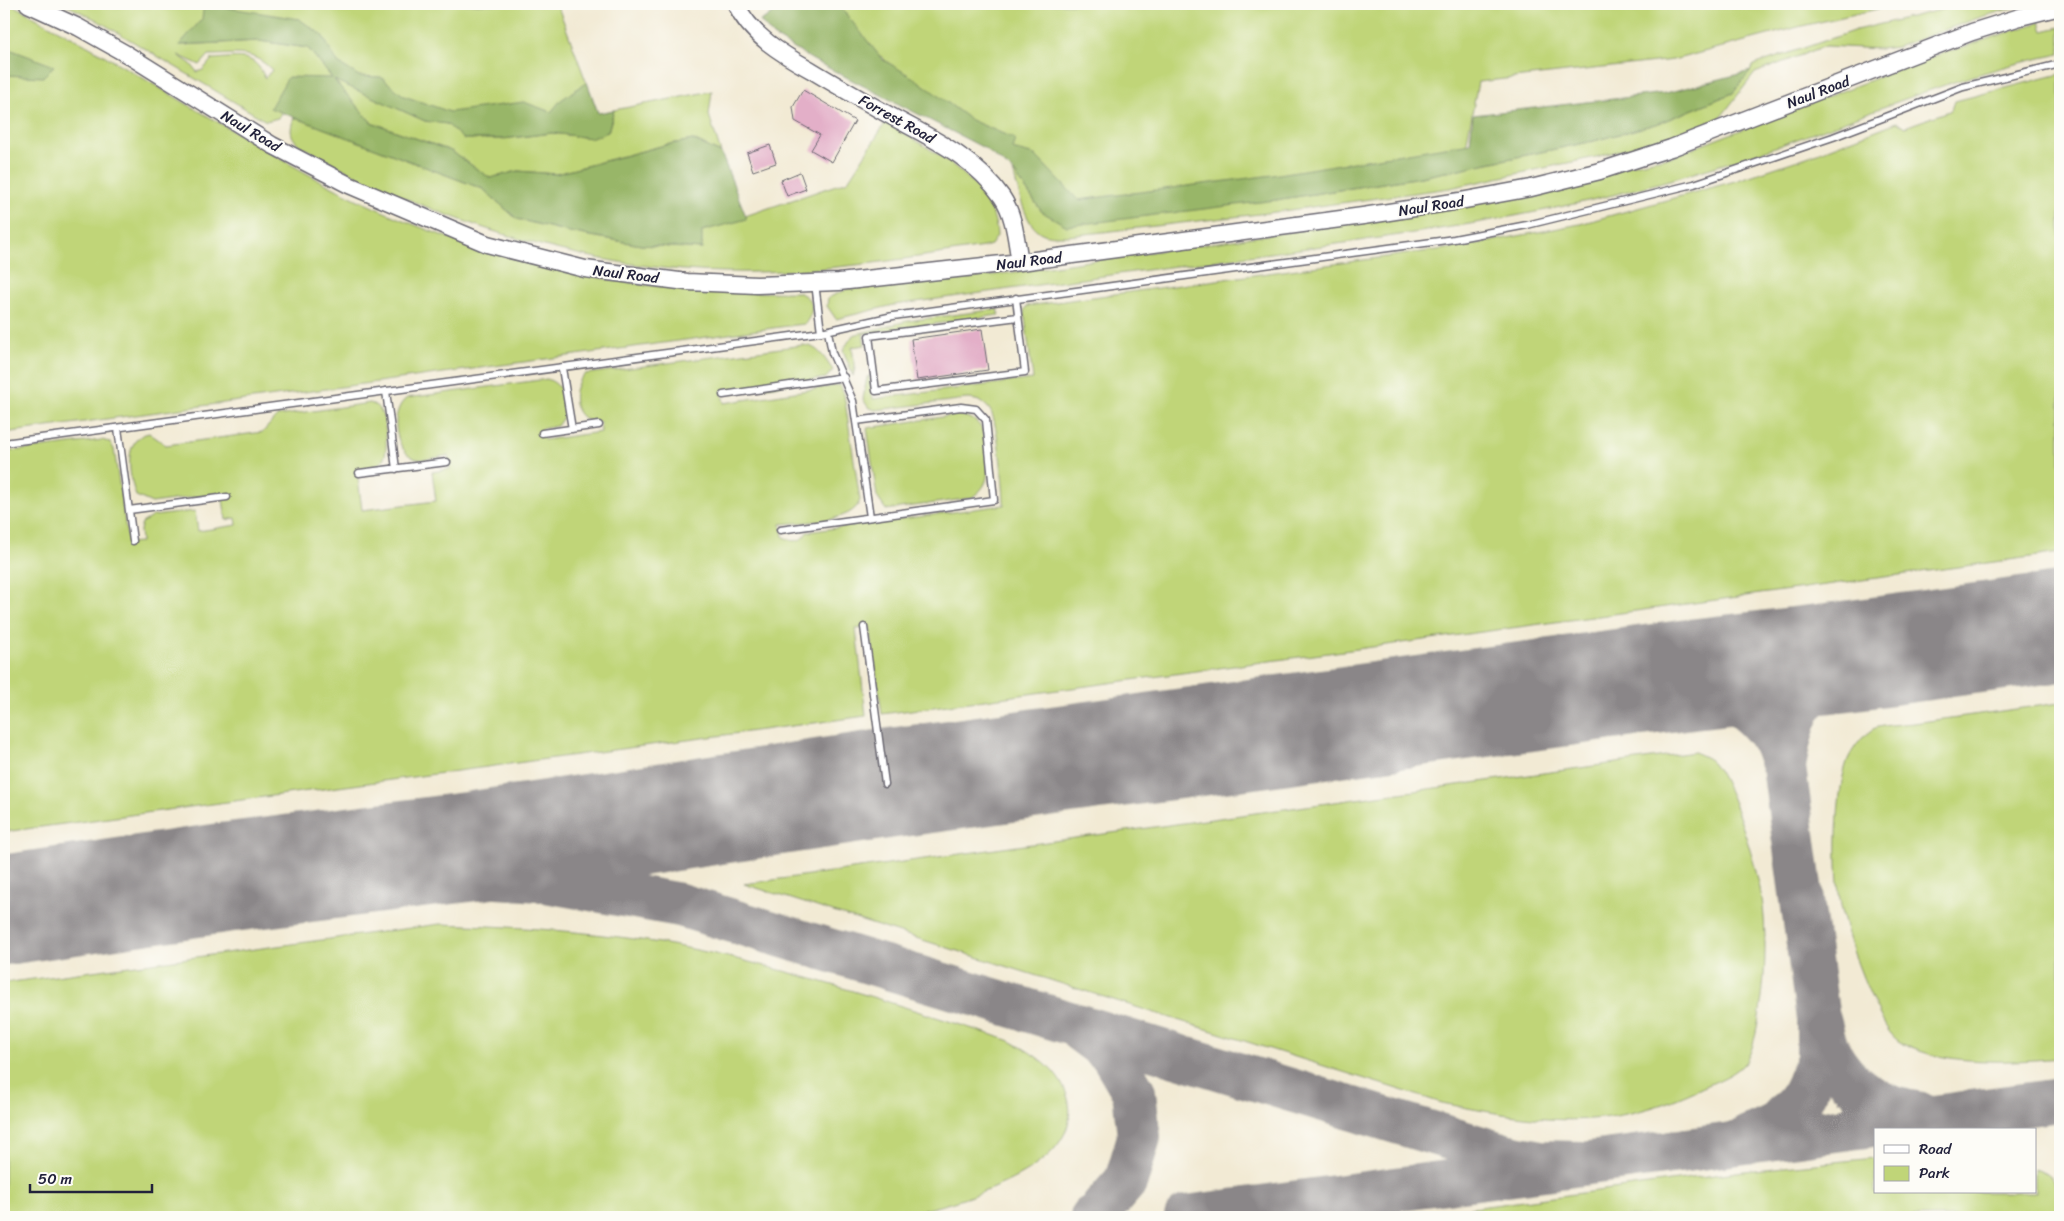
<svg xmlns="http://www.w3.org/2000/svg" width="2064" height="1221" font-family="Sriracha,sans-serif">
<rect width="100%" height="100%" fill="#fdfcf7"/>
<filter id="ink" filterUnits="userSpaceOnUse"><feTurbulence type="fractalNoise" baseFrequency=".02" numOctaves="2"/><feDisplacementMap in="SourceGraphic" scale="10" xChannelSelector="R" yChannelSelector="G"/><feConvolveMatrix kernelMatrix="1 2 1 2 8 2 1 2 1" color-interpolation-filters="sRGB"/></filter>
<filter id="wash" filterUnits="userSpaceOnUse"><feTurbulence type="fractalNoise" baseFrequency=".0096" numOctaves="4" result="noise"/><feDisplacementMap in="SourceGraphic" scale="20" xChannelSelector="R" yChannelSelector="G"/><feGaussianBlur stdDeviation="1.12" result="paint"/><feColorMatrix in="noise" values="0 0 0 0 0 0 0 0 0 0 0 0 0 0 0 0 0 1.4 0 .05"/><feComposite in="paint" operator="in"/></filter>
<g filter="url(#wash)">
<rect width="100%" height="100%" fill="#f2ead4"/>
<!-- green -->
<path fill="#c0d578" stroke="#717c5a" fill-rule="evenodd" d="M4 4C16 4 31 16 43 22 100 51 155 86 211 118 259 146 308 176 358 200 502 268 638 295 797 292 814 298 816 309 805 324L795 325 4 433Z
M64 4H557L598 113 455 115 357 80 288 19 181 45 259 41 308 48 333 79 425 121 447 124 464 139H503L552 133 591 138 608 132 614 110 712 91 709 115 721 153 693 140 665 145 556 174 518 171 490 178 451 151 371 122 333 79 271 108 282 112 278 118 266 121 95 19ZM178 55 200 65 209 55C237 55 251 49 272 70L265 78C254 51 237 58 212 59L203 70 197 72 191 64Z
M818 4H1900L1802 26 1673 60 1478 82 1465 152 1076 204 891 65Z
M1965 4 2023 5 1981 17 1897 47 1880 49 1825 46 1755 73 1720 118 1658 140 1596 157 1450 188 1268 213 1068 236C1058 236 1045 237 1037 230 1024 220 1017 186 1013 171L1042 212 1276 200 1421 177 1594 141 1659 123 1733 93 1754 65 1856 30Z
M2040 22 2043 31 2060 27V54C1968 72 1890 105 1803 137 1741 160 1677 179 1613 195 1498 223 1381 238 1263 254 1140 271 1017 288 894 305L836 319 827 306 828 298 847 289 973 278 1301 230 1673 156 1928 58Z
M2060 74V553L882 714 870 627 856 629 866 716 4 832V452L102 440 109 442 114 449 128 543 141 542 140 530 142 523 153 516 195 511 198 531 237 525 236 518 226 520 222 493 152 503 136 496C129 477 122 438 149 433L166 445 263 432 277 416 370 403C374 404 377 406 380 410 386 418 389 451 383 460 376 468 367 468 357 470L362 510 436 501 432 472 450 469 448 456C438 456 424 462 414 458 394 450 389 410 407 398L547 379C563 385 564 396 567 412L557 426 542 429 544 440 601 432 600 422C572 424 567 389 585 374L803 345C819 346 824 358 833 370L826 378 722 394 724 403 840 385 844 394 860 500C854 523 803 522 781 524L783 536C792 543 801 543 807 532L1004 505C1004 489 998 421 990 410 984 402 977 399 967 399L875 410 868 407 863 399 867 377 869 376 873 399 1033 379 1024 310 1027 306 1466 246 1580 224 1735 181 1807 157 1897 122 1905 127 1952 110 1955 101Z
M294 117 483 189 517 219 569 232 641 245 702 249 701 231 848 181 886 122C927 149 995 179 997 236L991 245 984 247C899 260 811 274 725 272 613 270 503 240 400 196 365 182 332 162 299 145 289 135 290 130 294 117Z
M998 309 999 315 863 334 865 345 852 347 855 368 853 376 843 350 853 335 907 321Z
M956 415C965 416 975 418 980 426 987 434 990 471 986 481 983 489 978 493 971 498L886 510 877 497 867 428Z
M2060 703V1058C2015 1062 1944 1066 1903 1044 1888 1036 1882 1019 1875 1005 1859 971 1844 930 1839 893 1835 860 1836 796 1846 765 1849 753 1862 736 1873 729 1880 725 1904 724 1914 723 1963 716 2011 710 2060 703Z
M1695 752C1699 755 1707 757 1711 761 1732 782 1760 876 1763 906 1767 943 1765 986 1758 1023 1755 1035 1752 1056 1743 1065 1731 1077 1711 1083 1697 1090 1605 1133 1537 1122 1442 1103L744 884Z
M440 924C525 927 608 932 692 949 799 971 903 1007 1008 1040 1034 1053 1063 1072 1069 1103 1081 1175 943 1207 891 1217H4V983Z
M1875 1158V1192H2035V1169C2060 1177 2060 1195 2060 1217H1406L1744 1171Z"/>
<!-- forest -->
<path fill="#98b668" stroke="#5d6c52" d="M204 4 299 19 322 35 338 63 359 76 381 77 404 96 450 112 524 102 551 112 561 100 587 82 598 113 614 110 608 132 591 138 552 133 503 139H463L447 124 425 121 334 80 371 122 451 151 490 178 518 171 556 174 665 145 693 140 721 153 747 219 702 231V249L641 245 569 232 517 219 483 189 270 108 288 77 332 78 308 48 259 41 179 45 202 19Z
M790 4H838L882 59 917 80 971 120 1015 139 1012 149 1035 155 1078 200 1273 175 1470 143 1473 115 1666 93 1751 71 1733 93 1659 123 1594 141 1421 177 1276 200 1067 226 1042 212 1013 171 984 148 813 60 773 36 760 21Z
M4 47 54 66 43 77 4 75Z"/>
<g fill="none" stroke-linecap="round" stroke-linejoin="round">
<!-- taxiway -->
<path stroke="#8a8688" stroke-width="44" d="M1691 674C1720 693 1753 708 1772 739 1777 747 1780 758 1784 767
M223 878 394 870 540 880 680 905 1505 1155 1541 1162 1582 1163
M1819 1020C1822 1030 1824 1041 1828 1050 1845 1087 1883 1110 1922 1114
M1080 1030 1111 1053 1134 1092 1139 1137 1126 1181 1096 1215 1092 1217
M1748 1137 1775 1125 1803 1096 1818 1059V1019L1784 767C1793 708 1804 697 1846 656
M1186 1217 2060 1100"/>
<!-- runway -->
<path stroke="#8a8688" stroke-width="110" d="M4 910 223 878 475 846 885 784 1691 674 1846 656 2060 627"/>
</g>
<g id="blocks">
<!-- building -->
<path fill="#e3afc8" d="M803 90 855 121 832 162 811 150 820 135 795 121 793 107Z
M770 145 776 163 753 171 747 153Z
M800 172 806 189 787 196 781 180Z
M982 329 988 370 917 380 911 339Z"/>
</g>
</g>
<g filter="url(#ink)">
<use href="#blocks" fill-opacity="0" stroke="#6b6871" stroke-width="1"/>
<g fill="none" stroke-linecap="round" stroke-linejoin="round">
<!-- service casing -->
<g stroke="#6b6871" stroke-width="9">
<path id="service" d="M815 283 821 332
M1016 298 1025 372 876 391 869 336 1018 317
M828 331 832 353 853 401 870 517
M562 368 572 429
M386 391 396 469
M723 395 844 377
M118 428 133 541
M542 433 599 425
M4 443 821 332 893 316 1454 239 1527 225 1694 184 1833 137 1963 87 2060 64
M359 473 447 462
M129 510 227 497
M780 530 994 500 986 420 976 409 961 407 856 421
M864 627 885 784"/>
</g>
<!-- tertiary casing -->
<g stroke="#6b6871" stroke-width="19">
<path id="tertiary" d="M28 4 78 27 128 55 272 145 349 185 487 244 585 269 687 282 757 285 839 282 1020 262 1363 216 1460 201 1531 188 1600 171 1671 148 1972 32 2020 17 2060 7
M736 4C750 35 782 54 811 70 834 84 857 97 880 110 924 135 972 154 1002 197 1015 216 1016 241 1020 262"/>
</g>
<!-- service -->
<use href="#service" stroke="#fff" stroke-width="6"/>
<!-- tertiary -->
<use href="#tertiary" stroke="#fff" stroke-width="16"/>
</g>
</g>
<g text-anchor="middle" dominant-baseline="central" stroke-width="4" stroke-linejoin="round" paint-order="stroke">
<!-- street labels -->
<g font-size="15" fill="#22223b" stroke="#fdfcf7">
<text transform="translate(1818 92) rotate(-21)">Naul Road</text>
<text transform="translate(897 119) rotate(29)">Forrest Road</text>
<text transform="translate(251 131) rotate(31)">Naul Road</text>
<text transform="translate(1431 206) rotate(-9)">Naul Road</text>
<text transform="translate(1029 261) rotate(-7)">Naul Road</text>
<text transform="translate(626 274) rotate(7)">Naul Road</text>
</g>
</g>
<!-- margin -->
<rect width="2064" height="1221" fill="none" stroke="#fdfcf7" stroke-width="20"/>
<!-- legend -->
<rect x="1874" y="1128" width="162" height="65" fill="#fdfcf7" stroke="#a5a5ac"/>
<rect x="1884" y="1145" width="25" height="8" fill="#ffffff" stroke="#a5a5ac"/>
<text x="1919" y="1154" font-size="15" fill="#22223b">Road</text>
<rect x="1884" y="1166" width="25" height="15" fill="#c0d578" stroke="#a5a5ac"/>
<text x="1919" y="1178" font-size="15" fill="#22223b">Park</text>
<!-- scale -->
<path d="M30 1184v8h122v-8" fill="none" stroke="#22223b" stroke-width="2.5"/>
<text x="38" y="1184" font-size="15" fill="#22223b" stroke="#fdfcf7" stroke-width="4" paint-order="stroke">50 m</text>
</svg>
